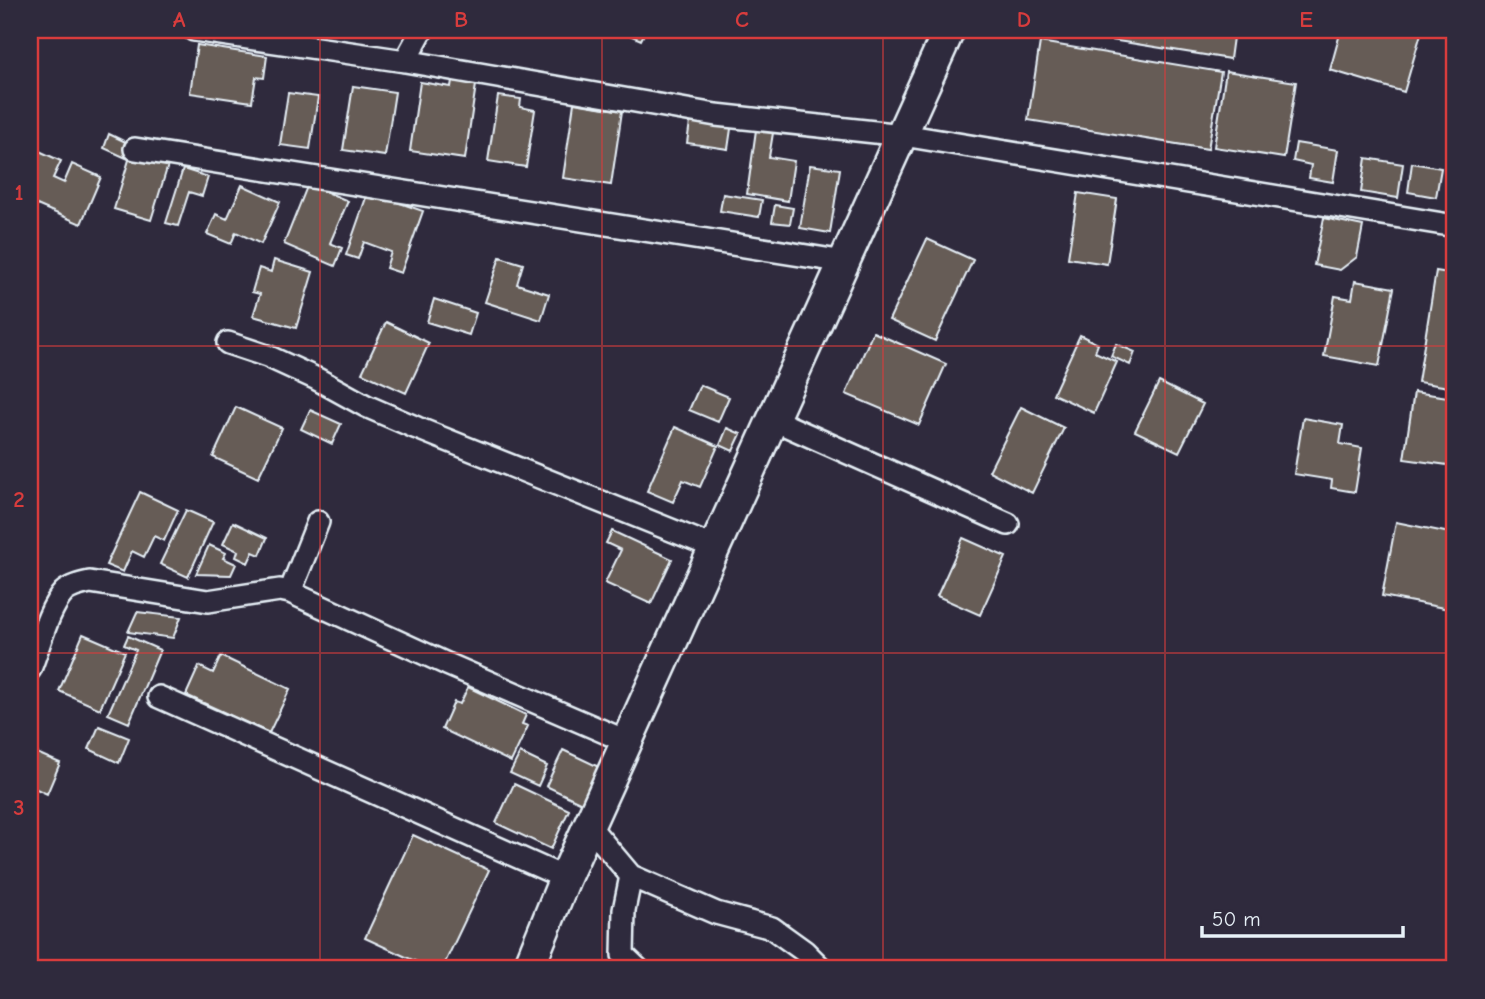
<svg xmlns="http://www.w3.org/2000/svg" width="1485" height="999" font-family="'Comic Neue',sans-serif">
<rect width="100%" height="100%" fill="#2f2a3d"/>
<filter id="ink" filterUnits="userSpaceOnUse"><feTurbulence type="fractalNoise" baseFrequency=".0143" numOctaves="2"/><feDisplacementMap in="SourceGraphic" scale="14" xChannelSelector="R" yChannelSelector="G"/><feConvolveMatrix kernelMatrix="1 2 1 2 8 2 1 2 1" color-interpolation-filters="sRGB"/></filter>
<g filter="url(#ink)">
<!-- building -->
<path fill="#665b56" stroke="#e8f1f8" stroke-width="2" d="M618 30H646L641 40Z
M1049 30H1234L1230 59Z
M1341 30H1422L1404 92 1330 70Z
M1040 42 1221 72 1208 149 1028 120Z
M197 45 267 56 264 78 256 77 252 102 190 93Z
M1226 71 1296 82 1284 158 1214 147Z
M453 74 477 78 465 159 410 151 420 82 451 87Z
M353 86 395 92 385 156 343 150Z
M288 93 318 97 310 149 280 145Z
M498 96 521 99 520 107 535 110 526 167 488 161Z
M574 103 622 111 611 185 563 178Z
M691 115 732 122 728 149 687 143Z
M756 130 773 133 769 157 794 161 788 201 747 194Z
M109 134 132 145 126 158 104 148Z
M1296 143 1338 150 1333 182 1309 178 1311 165 1293 161Z
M37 150 61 161 53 178 64 183 72 164 101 177 81 224 30 202V166Z
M132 150 169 162 151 220 114 209Z
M1366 158 1403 164 1398 198 1361 192Z
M1412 163 1441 168 1436 197 1408 192Z
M810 165 840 169 830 233 800 228Z
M183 169 208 177 202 196 189 192 178 226 166 223Z
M308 184 348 201 330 243 342 248 335 266 284 244Z
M242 185 280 202 261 244 236 232 231 244 207 234 216 214 227 219Z
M368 192 423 211 401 273 386 268 391 252 364 242 358 259 346 255Z
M1078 193 1117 199 1107 264 1068 258Z
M723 194 762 200 759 217 720 211Z
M775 205 793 208 790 224 772 222Z
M1324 218 1363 226 1357 257 1340 270 1314 265Z
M927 239 973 260 935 341 889 320Z
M500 257 523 264 517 284 549 294 541 320 485 302Z
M274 260 313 272 296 328 253 316 260 294 252 292 259 268 271 272Z
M1436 271 1455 274V388L1418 382Z
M1355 281 1394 288 1379 366 1324 356 1335 296 1352 299Z
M434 299 476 313 469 335 427 322Z
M386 322 429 343 406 393 362 373Z
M873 332 946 364 919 425 846 394Z
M1080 335 1098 344 1095 352 1117 362 1094 413 1053 394Z
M1116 344 1135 352 1130 365 1111 356Z
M1159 382 1203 404 1179 452 1135 431Z
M700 385 729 397 718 422 689 410Z
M1414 392 1455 398V466L1404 459Z
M236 407 282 428 258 478 213 457Z
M1021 407 1064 428 1032 493 989 471Z
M310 410 341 424 332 444 301 429Z
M1303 418 1343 425 1340 444 1362 448 1355 492 1331 488 1332 480 1294 474Z
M675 427 718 446 700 487 683 480 673 502 647 491Z
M727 428 741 434 733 451 720 445Z
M140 492 178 510 164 541 154 536 144 557 132 551 123 572 106 565Z
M186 510 213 522 188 577 160 564Z
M233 522 267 538 260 555 253 552 248 563 236 557 238 551 223 544Z
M1396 522 1455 534 1454 610 1382 596Z
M612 531 672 559 651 604 605 583 621 550 606 543Z
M963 538 1006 557 980 615 937 596Z
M209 545 226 553 223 558 236 564 231 575 196 574Z
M137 612 181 617 173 638 128 632Z
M83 634 125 652 100 709 59 691Z
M128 636 160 650 129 723 108 714 136 650 124 645Z
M221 656 290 689 269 733 186 695 199 666 213 673Z
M468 687 526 715 522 724 528 726 511 762 442 729 454 702 460 704Z
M99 726 129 738 119 763 89 749Z
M30 750 60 763 47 794 30 786Z
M563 750 603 769 586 805 546 786Z
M520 753 547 766 538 786 510 773Z
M514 784 569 810 551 849 496 823Z
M413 835 489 870 442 969H432L365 938Z"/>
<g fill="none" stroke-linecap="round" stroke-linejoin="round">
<!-- minor casing -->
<g stroke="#e8f1f8" stroke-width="26">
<path id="minor" d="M194 30 405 61 716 115 903 135 1455 226
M405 61 422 30
M135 149 845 262
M228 343 267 356 317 379 366 406 417 428 716 548
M774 420 1008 524
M290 592 318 522
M30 669C39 647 48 609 64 592 71 586 81 584 90 582L208 601 280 590 290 592 447 664 628 742
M159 697 565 878
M589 826 631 876 716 913 772 928 804 951 822 969
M631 876 624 910 623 955 638 969"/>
</g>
<!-- secondary casing -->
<g stroke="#e8f1f8" stroke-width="35">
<path id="secondary" d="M528 969 565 878 949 30"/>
</g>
<!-- minor -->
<use href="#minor" stroke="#2f2a3d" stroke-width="21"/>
<!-- secondary -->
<use href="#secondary" stroke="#2f2a3d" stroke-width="30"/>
</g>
</g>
<!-- grid -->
<path fill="none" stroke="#d83c3d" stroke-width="2" stroke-opacity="0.55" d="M320 30V969M602 30V969M883 30V969M1165 30V969M30 346H1455M30 653H1455"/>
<!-- margin -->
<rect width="1485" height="999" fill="none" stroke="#2f2a3d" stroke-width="77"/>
<!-- scale -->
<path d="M1202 926v10h201v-10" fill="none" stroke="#e8f1f8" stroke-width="3.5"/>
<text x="1212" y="926" font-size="21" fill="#e8f1f8" stroke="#2f2a3d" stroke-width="5" paint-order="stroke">50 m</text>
<rect x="38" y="38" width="1408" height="922" fill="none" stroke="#d83c3d" stroke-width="2.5"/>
<g font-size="23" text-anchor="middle" font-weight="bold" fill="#d83c3d">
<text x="179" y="27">A</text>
<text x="461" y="27">B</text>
<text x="742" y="27">C</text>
<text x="1024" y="27">D</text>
<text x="1306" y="27">E</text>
<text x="19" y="200">1</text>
<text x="19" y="507">2</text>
<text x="19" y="815">3</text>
</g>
</svg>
